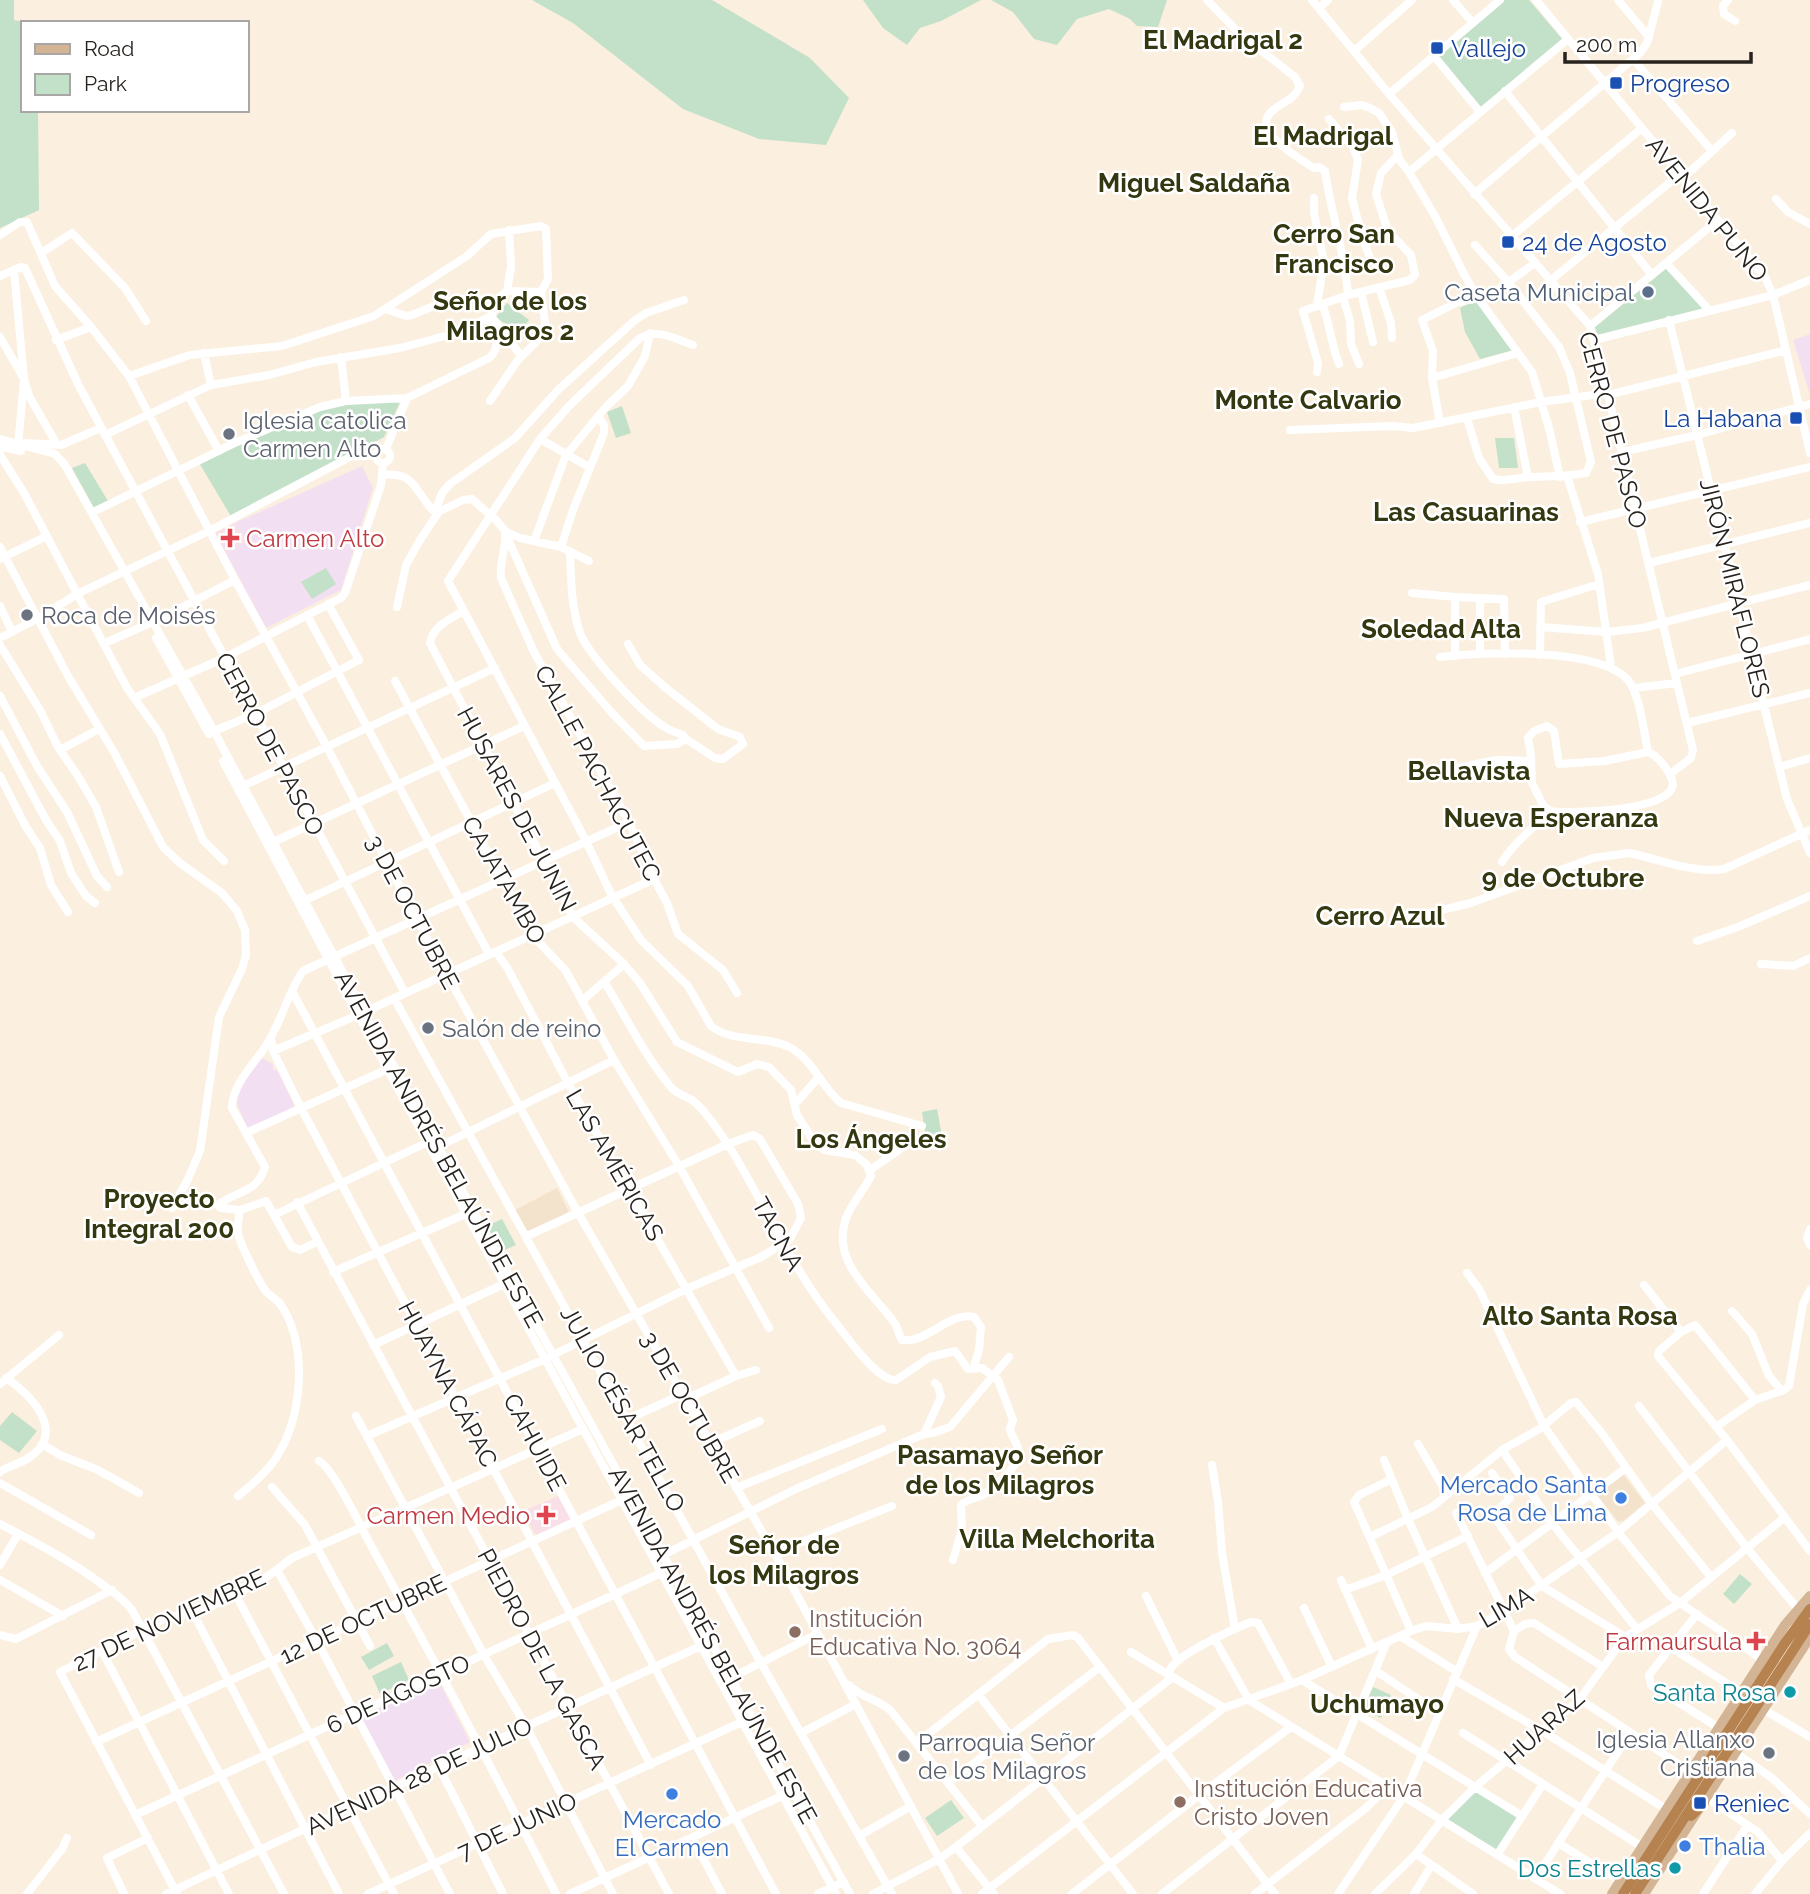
<svg xmlns="http://www.w3.org/2000/svg" width="1810" height="1894" font-family="Raleway,sans-serif">
<rect width="100%" height="100%" fill="#fbefdf"/>
<!-- built -->
<path fill="#f3e3cd" d="M557 1188 569 1212 526 1234 513 1211Z
M1622 1473 1645 1503 1623 1521H1618L1597 1495Z"/>
<!-- education -->
<path fill="#f2e0f2" d="M1810 334V395L1793 340Z
M362 466 373 488 341 590 266 628 226 553 246 542 235 523Z
M262 1058 273 1064V1070H277L294 1105 293 1108 248 1129 235 1100 251 1071Z
M438 1679 470 1742 393 1782 360 1718Z"/>
<!-- medical -->
<path fill="#f8dfe8" d="M235 523 246 542 226 553 215 533Z
M558 1496 570 1518 568 1521 538 1535 535 1534 523 1511Z"/>
<!-- green -->
<path fill="#c3e0c9" d="M0 0H14V20L28 23H23V110H38L39 210 0 228Z
M532 0H712L810 58 849 98 826 145 759 139 683 109 573 23Z
M863 0H981L941 21 920 28 907 45 883 28Z
M991 0H1167L1158 27 1137 26 1130 19 1109 9 1077 19 1057 45 1034 39 1013 12Z
M1504 0H1529L1563 40 1481 109 1437 56Z
M1667 268 1704 309 1597 336 1595 327Z
M1476 300 1514 350 1480 359 1465 332 1460 308Z
M507 303 529 320 518 334 496 317Z
M401 400 384 437 232 518 198 461 319 407Z
M622 406 631 433 616 438 607 412Z
M1495 438H1514L1518 468H1499Z
M85 463 108 501 94 508 72 468Z
M326 568 336 584 312 599 301 582Z
M937 1109 942 1136 926 1138 922 1112Z
M502 1219 516 1245 500 1252 487 1226Z
M12 1412 37 1431 19 1453 0 1440V1426Z
M1740 1574 1752 1584 1734 1604 1723 1594Z
M387 1643 394 1656 369 1670 361 1657Z
M401 1662 409 1680 380 1694 372 1676Z
M1373 1687 1391 1695 1381 1718 1363 1710Z
M1475 1789 1519 1815 1497 1850 1446 1818Z
M951 1800 964 1818 937 1836 925 1818Z"/>
<g fill="none" stroke-linecap="round" stroke-linejoin="round">
<!-- minor -->
<path stroke="#fff" stroke-width="8" d="M1207 0 1238 32 1295 77 1300 86C1292 103 1283 100 1271 112 1251 131 1300 159 1314 168L1319 167 1325 171C1331 213 1345 253 1348 295
M1312 0 1389 94 1590 326 1608 395 1693 750 1691 758 1670 774
M1453 0 1473 23
M1536 0 1765 277 1773 295 1810 453
M1618 0 1649 37
M1728 0 1723 6 1724 14 1735 21
M1319 8 1328 0
M1354 51 1412 0
M1434 56 1480 112
M1633 59 1712 151
M1505 91 1652 275
M1389 94 1500 0
M1344 107 1362 105 1370 108 1379 113 1392 132 1399 159 1409 172 1436 218 1466 278 1478 298 1532 372 1549 428 1560 477
M1329 119 1353 147 1358 160 1352 198 1363 240 1371 260 1346 267
M1409 172 1568 39
M1683 178 1732 133
M1474 194 1640 53 1647 43 1658 2
M1314 198V213L1324 262 1317 305
M1776 199 1788 212 1810 224
M0 235 20 222H27L55 286 91 327 129 376 235 580 327 747 417 920 577 1211 776 1556 958 1894
M1512 236 1641 129
M41 253 72 233 125 288 146 321
M1666 263 1710 311
M0 276 14 270
M1550 281 1680 174
M1379 287 1391 323 1392 338
M507 291 511 267 509 230
M1361 292 1373 342
M1343 297 1350 321 1351 344 1359 364
M1322 304C1330 323 1331 344 1339 364
M386 309 406 316 412 315 443 302 477 297
M491 316 521 356
M1669 320 1787 799 1810 853
M1590 326 1718 220
M0 337 24 379 29 396 56 443
M56 340 91 327
M1594 340 1773 295 1810 280
M693 345C675 339 659 328 640 338L569 406 540 439 448 581 586 841 612 896 641 940 688 986 711 1026C732 1043 765 1035 789 1047 813 1059 821 1087 841 1103L922 1126
M204 353 211 385
M341 357 346 401
M1317 372 1318 363 1303 311 1348 295 1410 280 1415 275 1411 255 1388 231 1376 194 1381 173 1398 155
M129 376 190 355 282 346 374 316 467 256 491 234 541 226 546 229 548 279 541 292 545 323 543 330 540 338 518 360 490 401
M1432 378 1518 353
M188 395 219 451
M1608 395 1786 350
M1514 407 1528 477
M1467 418 1479 458 1493 479C1505 482 1516 478 1528 477 1549 476 1565 477 1586 473L1591 462 1570 373 1559 347 1509 283 1475 245
M1440 423 1432 378 1433 351 1422 320 1458 302 1489 296 1535 263
M1290 430 1393 426 1413 428 1541 402 1608 393
M105 435 211 385 269 375 316 362 400 348 456 333 491 316 501 296 507 291 541 292
M0 439 55 454 65 465 214 731 364 1012 850 1894
M540 439 589 467
M25 443 61 445 101 428
M0 447 21 451
M18 447 24 379 14 270 21 267 25 268 79 386 405 993
M386 449 407 398
M376 456a7 7 0 1 1 14 0a7 7 0 1 1-14 0Z
M1622 452 1697 435 1810 404
M0 455 24 493 127 688 160 734 203 840 224 861
M382 475C418 471 414 494 436 513L463 500 472 499 497 521 505 531 520 538 561 547 589 561
M1567 476 1598 574 1611 667
M93 512 237 442 320 407 346 401 407 398 489 358C503 346 494 332 487 319
M435 512 442 493 450 484 515 438 558 390 634 321 646 313 684 300
M1580 522 1810 467
M505 531C507 547 499 562 501 578L534 652 629 822 654 879 667 903 678 934 723 970 737 993
M508 539 557 649 612 713 644 746 677 744 686 739
M534 541 566 455 606 407 628 386 645 356 650 333
M0 547 68 676 115 754 163 847 180 863 222 893 237 911 245 930 246 955 242 969 219 1017 200 1151 188 1179 172 1208
M561 547 573 510 604 433V425L598 416
M570 551C571 579 571 606 580 633 589 656 642 713 663 726 669 730 677 733 683 735L686 739 715 758 723 759 743 744 740 737 718 729 666 688 640 665 628 644
M0 559 47 536
M1649 563 1810 523
M1412 593 1455 597 1504 599 1505 654
M1480 598V654
M0 606 12 632
M397 607 406 565 420 540 438 513
M463 611C450 619 432 627 430 643L573 917 624 964 640 983 677 1042 738 1072 757 1064 769 1067 791 1090 797 1115 813 1140 824 1150 855 1155 867 1165 871 1176C864 1190 852 1203 846 1218 831 1262 870 1290 893 1321 898 1326 898 1334 902 1340 927 1344 949 1311 974 1317L981 1327 979 1350 973 1369
M307 615 489 954
M153 622 235 580
M1540 627 1607 632 1642 628 1810 585
M0 638 37 619 77 594 209 531 350 457 376 455
M156 638 209 734
M105 643 148 624
M0 645 40 710 58 747 78 776 96 807 119 872
M1540 655 1541 602 1599 584
M1455 656V597
M1440 657C1483 652 1599 647 1628 680 1640 694 1644 733 1648 752
M1675 674 1810 639
M395 681 533 936 566 971 614 1060 679 1166 769 1328
M1634 688 1677 683
M0 696 37 766 67 812 97 876 107 887
M134 698 224 658 341 598 345 593 381 485 383 463
M1687 723 1810 693
M1547 726 1554 731 1559 764 1605 761 1648 752C1658 756 1665 766 1670 775 1693 812 1568 814 1550 811L1543 805 1532 783 1531 756 1528 738 1534 731Z
M214 731 255 714 359 660 328 604
M0 734 46 820 60 841 71 873 86 896 95 903
M60 750 99 729
M223 761 358 1015 836 1894
M1779 767 1810 758
M1422 775 1496 760 1531 761
M0 776 26 827 40 848 51 885 68 912
M243 786 495 668
M269 844 524 726
M1502 862C1514 841 1535 829 1548 810
M304 901 555 783
M1412 917 1471 903 1593 858 1629 853C1659 859 1694 874 1724 869L1810 830
M1697 941 1738 927 1810 896
M496 952 508 969 568 1083 736 1376
M1761 964 1793 966 1810 958
M605 983C626 1017 645 1056 670 1086 677 1095 684 1095 692 1100 703 1108 721 1134 729 1146 766 1206 793 1272 839 1327 850 1341 878 1381 896 1380L930 1357 955 1351 968 1369 982 1368 998 1380 1013 1420 1010 1429C1012 1439 1020 1446 1019 1455 1018 1466 991 1492 981 1496 973 1499 968 1499 961 1505L962 1529 953 1560
M292 991 776 1894
M394 998 761 1663 892 1894
M582 1001 624 964
M271 1038 273 1051 301 1108 651 1765
M273 1051 358 1015 654 879
M795 1104 819 1077
M246 1133 390 1068
M438 1147 614 1060
M870 1170 915 1139
M297 1202 669 1894
M218 1205C235 1191 258 1193 265 1167L232 1108C232 1086 251 1067 263 1050 281 1026 286 995 303 971L629 822
M218 1205 220 1208 240 1210 266 1201 292 1247 300 1250 317 1242
M274 1215 428 1142
M1810 1229 1807 1238 1810 1245
M333 1272 470 1212
M1467 1273 1479 1289 1544 1426 1618 1532 1670 1596 1767 1663
M1644 1285 1681 1332
M1732 1311 1752 1334 1769 1376 1782 1391
M373 1345 504 1284
M0 1384 59 1335
M686 1399 736 1376 756 1370
M1755 1400 1695 1325 1681 1332 1659 1351 1658 1356 1727 1440 1810 1551
M1639 1406 1747 1548 1797 1608
M356 1416 484 1655 526 1726 613 1894
M628 1419 683 1394
M1716 1427 1755 1400 1784 1390 1789 1386 1803 1304 1810 1290
M924 1434 941 1397 938 1386 935 1383
M367 1436 545 1359 686 1289 761 1257 790 1239 801 1218 798 1204 760 1139 753 1135 728 1144 527 1236
M711 1443 760 1421
M42 1444 60 1455 98 1470 139 1493
M1418 1444 1447 1494
M1502 1450 1551 1522 1637 1629
M1384 1460 1408 1519 1458 1629
M319 1461C335 1470 363 1532 374 1551 436 1664 498 1778 556 1894
M1212 1465 1218 1502 1222 1553 1235 1629
M0 1472C9 1465 21 1464 30 1457 67 1432 31 1395 6 1378
M1492 1473 1510 1498 1498 1510 1496 1519 1542 1586 1625 1637
M1392 1479 1359 1495 1354 1502 1411 1631
M0 1483 91 1535
M272 1487 305 1525 370 1646
M736 1488 882 1429
M238 1496C252 1485 266 1473 276 1458 302 1418 308 1350 283 1308 279 1300 270 1297 265 1290 259 1282 238 1240 238 1232 237 1225 239 1217 240 1210
M1456 1513 1514 1631
M0 1524C34 1542 68 1559 99 1582 113 1593 120 1595 132 1610L284 1894
M1370 1537 1432 1507 1502 1450 1541 1428 1571 1403 1576 1402 1601 1432 1652 1504 1711 1577
M663 1555 798 1488 924 1434 933 1433 950 1427 1009 1357
M776 1556 799 1543 892 1506
M0 1565 18 1534
M277 1570 317 1641 450 1894
M1485 1573 1626 1468
M0 1580 63 1616
M1341 1580 1372 1649
M1345 1590 1386 1575 1468 1536
M236 1595 394 1894
M1146 1596 1178 1661
M1304 1608 1332 1667
M192 1611 339 1894
M1697 1614 1649 1675 1651 1685 1719 1728
M1514 1631 1509 1649 1515 1657 1691 1772
M1514 1631 1525 1624 1534 1623 1603 1667
M0 1635 16 1639 112 1590
M1400 1636 1456 1671
M1214 1638 1249 1700 1560 1894
M1670 1647 1742 1693
M102 1651 229 1894
M1131 1652 1224 1708
M1376 1671 1439 1713
M731 1678 817 1634
M1453 1679 1544 1732 1666 1809
M1302 1680 1522 1816
M849 1685C861 1698 879 1699 891 1711L982 1826
M978 1694 1133 1894
M1763 1709 1810 1737
M801 1733 856 1704
M1463 1733 1647 1850
M96 1742 624 1499
M917 1743 1048 1639 1073 1635 1078 1638 1275 1894
M1736 1753 1772 1778 1810 1814
M439 1767 503 1894
M948 1783 1100 1667
M1707 1798 1758 1832 1782 1861
M135 1815 661 1573
M859 1836 911 1806
M692 1837 722 1894
M1558 1843 1620 1881
M956 1847 994 1894
M1416 1854 1473 1894
M1497 1855 1543 1784
M1535 1879 1630 1733
M27 1894 62 1849 67 1838
M124 1894 107 1858 148 1838
M166 1894 349 1808 705 1644
M177 1894 60 1672 164 1619 203 1610 236 1595 271 1574 292 1558 583 1429
M368 1894 742 1722
M570 1894 786 1794
M818 1894 844 1882
M873 1894 939 1859 956 1847 1169 1680C1170 1677 1169 1673 1170 1670 1175 1655 1236 1628 1251 1622L1258 1623 1291 1684
M982 1894 1224 1708 1302 1680 1411 1631 1426 1626 1458 1629 1477 1626 1504 1611 1618 1532 1727 1440
M1072 1894 1198 1796 1291 1727
M1162 1894 1339 1756 1387 1642
M1255 1894 1366 1808 1388 1786
M1338 1894 1404 1796 1477 1626
M1375 1894 1416 1854 1442 1820 1475 1787 1579 1700 1625 1637 1680 1603 1785 1517
M1414 1894 1431 1866
M1703 1894 1748 1825
M1755 1894 1782 1861 1810 1833"/>
<!-- major -->
<path stroke="#d3b596" stroke-width="10" d="M1612 1894 1785 1625 1810 1596
M1644 1894 1810 1637"/>
<!-- highway -->
<path stroke="#b68350" stroke-width="10" d="M1691 1816 1704 1803
M1623 1894 1785 1643 1810 1609
M1635 1894 1810 1624"/>
</g>
<!-- markers -->
<g fill="#1a4fb4" stroke="#fff" stroke-width="2.5">
<rect x="1430" y="41" width="14" height="14" rx="3.5"/>
<rect x="1609" y="76" width="14" height="14" rx="3.5"/>
<rect x="1501" y="235" width="14" height="14" rx="3.5"/>
<rect x="1789" y="411" width="14" height="14" rx="3.5"/>
<rect x="1693" y="1796" width="14" height="14" rx="3.5"/>
</g>
<circle fill="#5c6f8a" stroke="#fff" stroke-width="2.5" cx="1648" cy="292" r="7"/>
<g fill="#6b7280" stroke="#fff" stroke-width="2.5">
<circle cx="229" cy="434" r="7"/>
<circle cx="27" cy="615" r="7"/>
<circle cx="428" cy="1028" r="7"/>
<circle cx="1769" cy="1753" r="7"/>
<circle cx="904" cy="1756" r="7"/>
</g>
<g fill="#e0444e" stroke="#fff" stroke-width="2.5">
<path d="M226.5 527.5h7v7h7v7h-7v7h-7v-7h-7v-7h7z"/>
<path d="M542.5 1504.5h7v7h7v7h-7v7h-7v-7h-7v-7h7z"/>
<path d="M1752.5 1630.5h7v7h7v7h-7v7h-7v-7h-7v-7h7z"/>
</g>
<g fill="#3f7fe0" stroke="#fff" stroke-width="2.5">
<circle cx="1621" cy="1498" r="7"/>
<circle cx="672" cy="1794" r="7"/>
<circle cx="1685" cy="1846" r="7"/>
</g>
<g fill="#8d6e63" stroke="#fff" stroke-width="2.5">
<circle cx="795" cy="1632" r="7"/>
<circle cx="1180" cy="1802" r="7"/>
</g>
<g fill="#0f9aa8" stroke="#fff" stroke-width="2.5">
<circle cx="1790" cy="1692" r="7"/>
<circle cx="1675" cy="1868" r="7"/>
</g>
<g text-anchor="middle" dominant-baseline="central" stroke-width="5" stroke-linejoin="round" paint-order="stroke">
<!-- transit labels -->
<g font-size="24" fill="#164399" stroke="#fff" text-anchor="start">
<text x="1451" y="48">Vallejo</text>
<text x="1630" y="83">Progreso</text>
<text x="1522" y="242">24 de Agosto</text>
<text x="1782" y="418" text-anchor="end">La Habana</text>
<text x="1714" y="1803">Reniec</text>
</g>
<!-- street labels -->
<g font-size="24" fill="#27221d" stroke="#fff">
<text transform="translate(1707 209) rotate(51)">AVENIDA PUNO</text>
<text transform="translate(1613 430) rotate(75)">CERRO DE PASCO</text>
<text transform="translate(1735 588) rotate(76)">JIRÓN MIRAFLORES</text>
<text transform="translate(270 744) rotate(62)">CERRO DE PASCO</text>
<text transform="translate(598 773) rotate(62)">CALLE PACHACUTEC</text>
<text transform="translate(517 809) rotate(62)">HUSARES DE JUNIN</text>
<text transform="translate(504 880) rotate(60)">CAJATAMBO</text>
<text transform="translate(413 912) rotate(62)">3 DE OCTUBRE</text>
<text transform="translate(439 1149) rotate(61)">AVENIDA ANDRÉS BELAÚNDE ESTE</text>
<text transform="translate(615 1165) rotate(60)">LAS AMÉRICAS</text>
<text transform="translate(778 1234) rotate(61)">TACNA</text>
<text transform="translate(448 1384) rotate(62)">HUAYNA CÁPAC</text>
<text transform="translate(690 1407) rotate(60)">3 DE OCTUBRE</text>
<text transform="translate(623 1409) rotate(61)">JULIO CÉSAR TELLO</text>
<text transform="translate(535 1442) rotate(62)">CAHUIDE</text>
<text transform="translate(1506 1607) rotate(-30)">LIMA</text>
<text transform="translate(363 1619) rotate(-25)">12 DE OCTUBRE</text>
<text transform="translate(169 1620) rotate(-25)">27 DE NOVIEMBRE</text>
<text transform="translate(713 1645) rotate(61)">AVENIDA ANDRÉS BELAÚNDE ESTE</text>
<text transform="translate(542 1659) rotate(62)">PIEDRO DE LA GASCA</text>
<text transform="translate(398 1694) rotate(-25)">6 DE AGOSTO</text>
<text transform="translate(1544 1727) rotate(-42)">HUARAZ</text>
<text transform="translate(419 1776) rotate(-25)">AVENIDA 28 DE JULIO</text>
<text transform="translate(517 1826) rotate(-25)">7 DE JUNIO</text>
</g>
<!-- service labels -->
<g font-size="24" fill="#4e5e75" stroke="#fff" text-anchor="end">
<text x="1634" y="292">Caseta Municipal</text>
</g>
<!-- worship labels -->
<g font-size="24" fill="#5b616d" stroke="#fff" text-anchor="start">
<text x="243" y="420">Iglesia catolica<tspan x="243" dy="28">Carmen Alto</tspan></text>
<text x="41" y="615">Roca de Moisés</text>
<text x="442" y="1028">Salón de reino</text>
<text x="1755" y="1739" text-anchor="end">Iglesia Allanxo<tspan x="1755" dy="28">Cristiana</tspan></text>
<text x="918" y="1742">Parroquia Señor<tspan x="918" dy="28">de los Milagros</tspan></text>
</g>
<!-- health labels -->
<g font-size="24" fill="#be3a42" stroke="#fff" text-anchor="end">
<text x="246" y="538" text-anchor="start">Carmen Alto</text>
<text x="530" y="1515">Carmen Medio</text>
<text x="1742" y="1641">Farmaursula</text>
</g>
<!-- shop labels -->
<g font-size="24" fill="#366cbe" stroke="#fff" text-anchor="end">
<text x="1607" y="1484">Mercado Santa<tspan x="1607" dy="28">Rosa de Lima</tspan></text>
<text x="672" y="1819" text-anchor="middle">Mercado<tspan x="672" dy="28">El Carmen</tspan></text>
<text x="1699" y="1846" text-anchor="start">Thalia</text>
</g>
<!-- education labels -->
<g font-size="24" fill="#785e54" stroke="#fff" text-anchor="start">
<text x="809" y="1618">Institución<tspan x="809" dy="28">Educativa No. 3064</tspan></text>
<text x="1194" y="1788">Institución Educativa<tspan x="1194" dy="28">Cristo Joven</tspan></text>
</g>
<!-- culture labels -->
<g font-size="24" fill="#0d838f" stroke="#fff" text-anchor="end">
<text x="1776" y="1692">Santa Rosa</text>
<text x="1661" y="1868">Dos Estrellas</text>
</g>
<!-- neighbourhood labels -->
<g font-size="26" font-weight="bold" fill="#343810" stroke="#fff">
<text x="1223" y="40">El Madrigal 2</text>
<text x="1323" y="136">El Madrigal</text>
<text x="1194" y="183">Miguel Saldaña</text>
<text x="1334" y="234">Cerro San<tspan x="1334" dy="30">Francisco</tspan></text>
<text x="510" y="301">Señor de los<tspan x="510" dy="30">Milagros 2</tspan></text>
<text x="1308" y="400">Monte Calvario</text>
<text x="1466" y="512">Las Casuarinas</text>
<text x="1441" y="629">Soledad Alta</text>
<text x="1469" y="771">Bellavista</text>
<text x="1551" y="818">Nueva Esperanza</text>
<text x="1563" y="878">9 de Octubre</text>
<text x="1380" y="916">Cerro Azul</text>
<text x="871" y="1139">Los Ángeles</text>
<text x="159" y="1199">Proyecto<tspan x="159" dy="30">Integral 200</tspan></text>
<text x="1580" y="1316">Alto Santa Rosa</text>
<text x="1000" y="1455">Pasamayo Señor<tspan x="1000" dy="30">de los Milagros</tspan></text>
<text x="1057" y="1539">Villa Melchorita</text>
<text x="784" y="1545">Señor de<tspan x="784" dy="30">los Milagros</tspan></text>
<text x="1377" y="1704">Uchumayo</text>
</g>
</g>
<!-- legend -->
<rect x="21" y="21" width="228" height="91" fill="#ffffff" stroke="#a9a7a5" stroke-width="2"/>
<rect x="35" y="44" width="35" height="10" fill="#d3b596" stroke="#a9a7a5" stroke-width="2"/>
<text x="84" y="56" font-size="21" fill="#27221d">Road</text>
<rect x="35" y="74" width="35" height="21" fill="#c3e0c9" stroke="#a9a7a5" stroke-width="2"/>
<text x="84" y="91" font-size="21" fill="#27221d">Park</text>
<!-- scale -->
<path d="M1565 52v10h186v-10" fill="none" stroke="#27221d" stroke-width="3.5"/>
<text x="1576" y="52" font-size="21" fill="#27221d" stroke="#ffffff" stroke-width="5" paint-order="stroke">200 m</text>
</svg>
